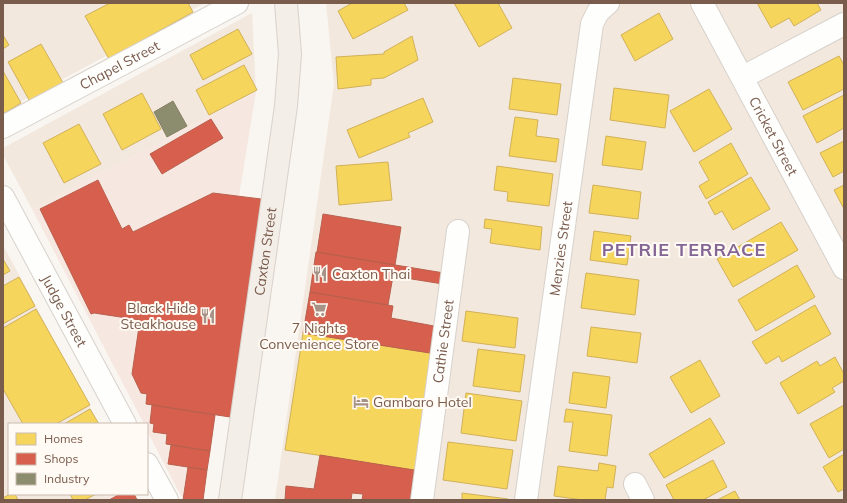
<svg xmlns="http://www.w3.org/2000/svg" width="847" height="503" font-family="Mulish,sans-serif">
<rect width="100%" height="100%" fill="#f9f5f0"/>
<!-- residential -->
<path fill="#f2e8de" d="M3 3H205L3 111Z
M326 3H844V500H275L334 84Z
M252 13 256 92 32 209 3 155V148Z
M3 245 99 424H9V494H110L99 500H3Z"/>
<!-- commercial -->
<path fill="#f6e8e1" d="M256 92 240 190 199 499 181 496 147 431V424H144L32 209Z
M110 494H136L139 500H99Z"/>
<!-- homes -->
<path fill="#f6d55c" stroke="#d1b158" d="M110 3H188L193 12 109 59 85 16Z
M352 3H404L408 10 353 39 338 11Z
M454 3H498L512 28 479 47Z
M757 3H817L821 10 794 26 789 18 771 28Z
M659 13 673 39 635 61 621 35Z
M238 29 252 54 203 80 190 55Z
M3 35 9 45 3 49Z
M412 36 418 60 384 78 371 79V85L338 89 336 57 384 54V52Z
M41 44 66 88 33 107 8 62Z
M839 56 844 65V89L803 110 788 82Z
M244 65 257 90 209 115 196 90Z
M3 71 21 103 3 114Z
M513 78 561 84 557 115 509 109Z
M614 88 669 95 665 128 610 120Z
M709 89 732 129 694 152 670 111Z
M142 93 161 129 122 150 103 114Z
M844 95V128L817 143 803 116Z
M423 98 433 122 408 133 410 137 359 158 347 130Z
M515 117 538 120 536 136 559 139 556 162 509 156Z
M79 124 101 164 64 183 43 143Z
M606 136 646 142 642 170 602 165Z
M844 141V171L833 177 820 153Z
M731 143 748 174 706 199 699 186 709 180 699 162Z
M388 162 392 200 339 205 336 166Z
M497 166 553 174 549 206 507 201 508 192 494 190Z
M751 177 770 209 733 230 722 211 715 215 708 202Z
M593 185 641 192 638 219 589 213Z
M844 185V209L834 190Z
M485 219 542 227 540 250 490 243 492 229 484 228Z
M781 222 798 250 733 287 717 259Z
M594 231 631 236 627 265 590 260Z
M3 259 10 271 3 275Z
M797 265 815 297 756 331 738 300Z
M586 273 639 280 635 315 581 308Z
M19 277 35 306 3 324V286Z
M815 305 831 334 782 362 779 356 766 364 752 342Z
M36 309 90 405 56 424H23L3 389V328Z
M466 311 518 318 515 348 462 341Z
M591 327 641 333 637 363 587 356Z
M303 333 437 354 419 471 285 450Z
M478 349 525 355 520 392 473 386Z
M835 357 844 374V381L832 388 835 392 798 414 780 383 817 361 820 366Z
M700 360 720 396 691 413 670 377Z
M573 372 610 377 606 408 569 403Z
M466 393 522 401 516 441 461 433Z
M844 405V449L829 458 810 424Z
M90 409 99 424H64Z
M566 409 612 415 607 456 569 451 573 422H564Z
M710 418 725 443 664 478 649 454Z
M448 442 513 450 507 489 443 480Z
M844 454V489L838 492 823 467Z
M713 460 727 487 703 500H674L666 485Z
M599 463 616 466 613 488 607 487 605 500H583L554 496 558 466 598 471Z
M735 491 740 500H717Z
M462 493 508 499V500H462Z
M10 494H15L18 500H3V498Z
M70 494H96L85 500H73Z"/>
<!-- shops -->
<path fill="#d6604d" stroke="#ba5f4d" d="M211 119 223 138 162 174 150 154Z
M98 180 122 229 129 225 133 232 213 193 261 199 230 417 146 404 147 394 141 393 132 374 140 320 94 313 91 314 40 209Z
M323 214 401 227 395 265 317 252Z
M316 252 444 273 443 284 393 276 388 305 310 292Z
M310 292 393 306 391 318 434 326 430 353 303 333Z
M152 405 215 415 210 451 166 444 167 434 153 432 154 424 150 423Z
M171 445 210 451 207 470 168 464Z
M320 455 414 470 410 500H362L363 494 352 493 351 500H285L286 486 314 489Z
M188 467 207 470 203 500H183Z
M120 494H134L137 500H109Z"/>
<!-- industry -->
<path fill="#8c8c6e" stroke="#877e64" d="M173 101 187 126 167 137 154 112Z"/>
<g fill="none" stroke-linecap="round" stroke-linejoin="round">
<!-- minor casing -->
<g stroke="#d7d1cb" stroke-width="24">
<g id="minor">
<path id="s1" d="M702 3 844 268"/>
<path d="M743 77 844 24"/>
<path id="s2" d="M3 127 237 3"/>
<path id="s3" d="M3 197 125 424"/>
<path d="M147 464 167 500"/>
<path d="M635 484 643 500"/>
<path id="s4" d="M422 500 458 231"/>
<path id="s5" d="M526 500 592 24 598 12 608 3"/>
</g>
</g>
<!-- major casing -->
<g stroke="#dad1cc" stroke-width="24">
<g id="major">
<path id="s6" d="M230 500 286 106 290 54 286 3"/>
</g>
</g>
<!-- minor -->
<use href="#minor" stroke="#fefefd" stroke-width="22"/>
<!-- major -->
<use href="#major" stroke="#f3eee8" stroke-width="22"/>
</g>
<!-- icons -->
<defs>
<g id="restaurant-bare" transform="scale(1.2)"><path d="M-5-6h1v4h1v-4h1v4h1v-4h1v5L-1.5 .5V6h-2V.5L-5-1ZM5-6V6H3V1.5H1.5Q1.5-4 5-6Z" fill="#a69286" stroke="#fffaf3" stroke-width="2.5" paint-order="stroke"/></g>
<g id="supermarket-bare" transform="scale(1.2)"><path d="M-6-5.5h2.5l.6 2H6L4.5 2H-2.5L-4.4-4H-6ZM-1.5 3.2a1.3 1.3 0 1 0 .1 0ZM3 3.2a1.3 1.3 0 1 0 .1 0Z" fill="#a69286" stroke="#fffaf3" stroke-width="2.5" paint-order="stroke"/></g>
<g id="hotel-bare" transform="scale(1.2)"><path d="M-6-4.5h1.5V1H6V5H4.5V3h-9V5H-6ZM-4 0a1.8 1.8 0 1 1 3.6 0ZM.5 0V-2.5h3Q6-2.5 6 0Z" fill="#a69286" stroke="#fffaf3" stroke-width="2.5" paint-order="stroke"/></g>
</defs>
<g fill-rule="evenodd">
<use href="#restaurant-bare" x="320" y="274"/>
<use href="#supermarket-bare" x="319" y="309"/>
<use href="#restaurant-bare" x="208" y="316"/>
<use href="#hotel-bare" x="361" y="402"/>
</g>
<g text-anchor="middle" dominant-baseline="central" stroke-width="4" stroke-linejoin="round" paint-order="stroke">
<!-- street labels -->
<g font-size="14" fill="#7a5c4d" stroke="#fffaf3">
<text stroke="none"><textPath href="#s2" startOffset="132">Chapel Street</textPath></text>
<text stroke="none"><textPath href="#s1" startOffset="151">Cricket Street</textPath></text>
<text stroke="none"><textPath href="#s5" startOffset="254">Menzies Street</textPath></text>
<text stroke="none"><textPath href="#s6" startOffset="251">Caxton Street</textPath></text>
<text stroke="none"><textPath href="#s3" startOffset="129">Judge Street</textPath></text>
<text stroke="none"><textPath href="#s4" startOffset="160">Cathie Street</textPath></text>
</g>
<!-- poi labels -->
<g font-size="14" fill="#7a5c4d" stroke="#fffaf3" text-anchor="start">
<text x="332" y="274">Caxton Thai</text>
<text x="196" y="308" text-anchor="end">Black Hide<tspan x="196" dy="16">Steakhouse</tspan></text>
<text x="319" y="328" text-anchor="middle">7 Nights<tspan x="319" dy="16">Convenience Store</tspan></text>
<text x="373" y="402">Gambaro Hotel</text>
</g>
<!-- district labels -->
<g font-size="18" font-weight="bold" letter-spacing="1" fill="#846695" stroke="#fffaf3">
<text x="684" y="249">PETRIE TERRACE</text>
</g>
</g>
<!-- border -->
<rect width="847" height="503" fill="none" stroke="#7a5c4d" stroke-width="8"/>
<!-- legend -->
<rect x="8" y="423" width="140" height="72" fill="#fffaf3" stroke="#cabbb1"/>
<rect x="16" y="433" width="20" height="12" fill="#f6d55c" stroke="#cabbb1"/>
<text x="44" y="443" font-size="12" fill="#7a5c4d">Homes</text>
<rect x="16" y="453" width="20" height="12" fill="#d6604d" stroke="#cabbb1"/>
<text x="44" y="463" font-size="12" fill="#7a5c4d">Shops</text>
<rect x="16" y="473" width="20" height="12" fill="#8c8c6e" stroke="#cabbb1"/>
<text x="44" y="483" font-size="12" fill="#7a5c4d">Industry</text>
</svg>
